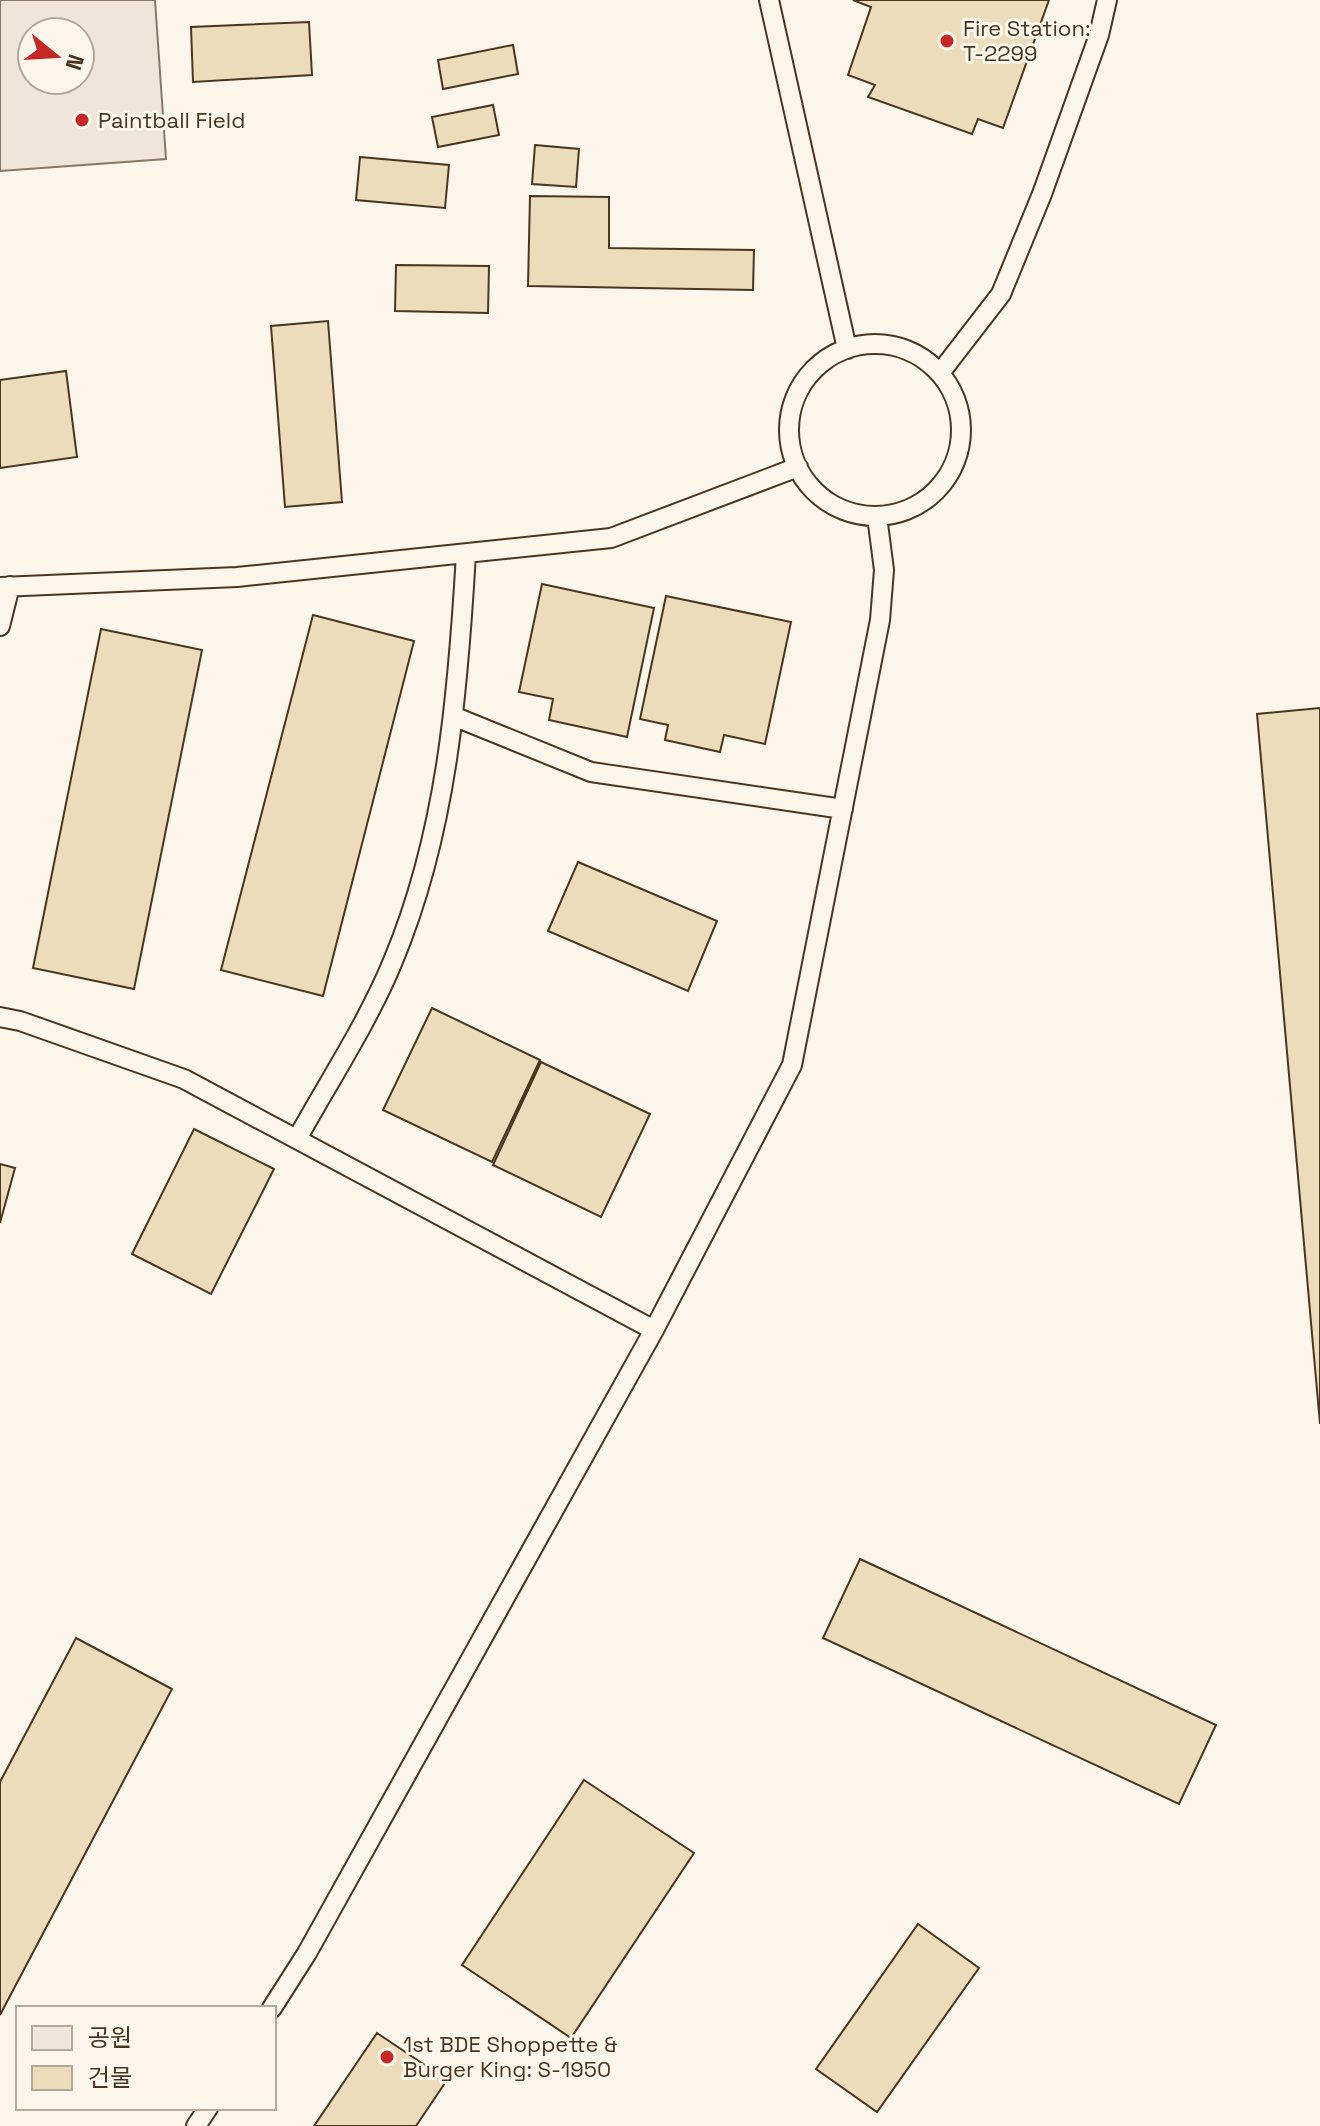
<svg xmlns="http://www.w3.org/2000/svg" width="1320" height="2126" font-family="'Space Grotesk','Noto Sans KR',sans-serif">
<rect width="100%" height="100%" fill="#fbf6e9"/>
<!-- green -->
<path fill="#ede6d9" stroke="#887966" stroke-width="2" fill-rule="evenodd" d="M0 0H155L166 159 0 171ZM32 32H80V80H32Z"/>
<!-- building -->
<path fill="#ecdcbc" stroke="#4a3520" stroke-width="2" d="M1049 0 1003 128 978 119 972 134 868 97 875 85 848 75 871 7 853 0Z
M309 22 312 75 193 82 191 27Z
M513 45 518 74 443 89 438 60Z
M493 105 499 135 438 147 432 117Z
M535 145 579 149 576 187 532 184Z
M360 157 449 165 445 208 356 200Z
M530 196 609 197V248L754 250 753 290 528 286Z
M396 265 489 266 488 313 395 311Z
M328 321 342 502 285 507 271 326Z
M66 371 77 457 0 468V380Z
M542 584 654 608 627 737 549 720 553 699 519 692Z
M666 596 791 622 765 744 724 735 720 752 665 740 668 725 640 719Z
M313 615 414 641 323 996 221 970Z
M101 629 202 650 134 989 33 968Z
M1320 708V1424L1257 714Z
M578 862 717 921 688 991 548 931Z
M432 1008 540 1060 492 1162 383 1110Z
M541 1062 650 1114 601 1217 493 1165Z
M194 1129 274 1169 211 1294 132 1254Z
M0 1164 15 1168 0 1223Z
M860 1559 1216 1725 1179 1804 823 1638Z
M76 1638 172 1689 0 2015V1782Z
M584 1780 694 1853 571 2038 462 1965Z
M918 1924 979 1968 877 2112 816 2069Z
M377 2033 447 2080 416 2126H314Z"/>
<g fill="none" stroke-linecap="round" stroke-linejoin="round">
<!-- lane casing -->
<g stroke="#4a3520" stroke-width="22">
<path id="lane" d="M769 0 847 349
M789 430a86 86 0 1 1 172 0a86 86 0 1 1-172 0Z
M940 373 1001 294 1042 194 1099 35 1107 0
M0 587 237 577 611 538 798 467
M0 626 10 586
M453 716 591 772 843 809
M0 1017 20 1021 184 1079 654 1330
M297 1139C329 1081 368 1022 393 961 447 832 458 692 466 554
M272 2008 307 1953 654 1330 792 1065 880 620 884 570 877 516
M196 2126 208 2108"/>
</g>
<!-- lane -->
<use href="#lane" stroke="#fbf6e9" stroke-width="18"/>
</g>
<!-- markers -->
<g fill="#c62828" stroke="#fbf6e9" stroke-width="3">
<circle cx="947" cy="41" r="8"/>
<circle cx="82" cy="120" r="8"/>
<circle cx="387" cy="2057" r="8"/>
</g>
<g text-anchor="middle" dominant-baseline="central" stroke-width="6" stroke-linejoin="round" paint-order="stroke">
<!-- poi labels -->
<g font-size="22" fill="#4a3520" stroke="#fbf6e9" text-anchor="start">
<text x="963" y="28">Fire Station:<tspan x="963" dy="25">T-2299</tspan></text>
<text x="98" y="120">Paintball Field</text>
<text x="403" y="2044">1st BDE Shoppette &amp;<tspan x="403" dy="25">Burger King: S-1950</tspan></text>
</g>
</g>
<!-- legend -->
<rect x="16" y="2006" width="260" height="104" fill="#fbf6e9" stroke="#b4a999" stroke-width="2"/>
<rect x="32" y="2026" width="40" height="24" fill="#ede6d9" stroke="#b4a999" stroke-width="2"/>
<text x="88" y="2046" font-size="24" fill="#4a3520">공원</text>
<rect x="32" y="2066" width="40" height="24" fill="#ecdcbc" stroke="#b4a999" stroke-width="2"/>
<text x="88" y="2086" font-size="24" fill="#4a3520">건물</text>
<!-- north arrow -->
<g transform="translate(56 56) rotate(108)"><circle r="38" fill="#fbf6e9" stroke="#b4a999" stroke-width="2"/>
<path d="M0-6L14 30L0 20L-14 30Z" fill="#c62828"/>
<text y="-12" font-size="22" font-weight="bold" text-anchor="middle" fill="#4a3520">N</text>
</g>
</svg>
